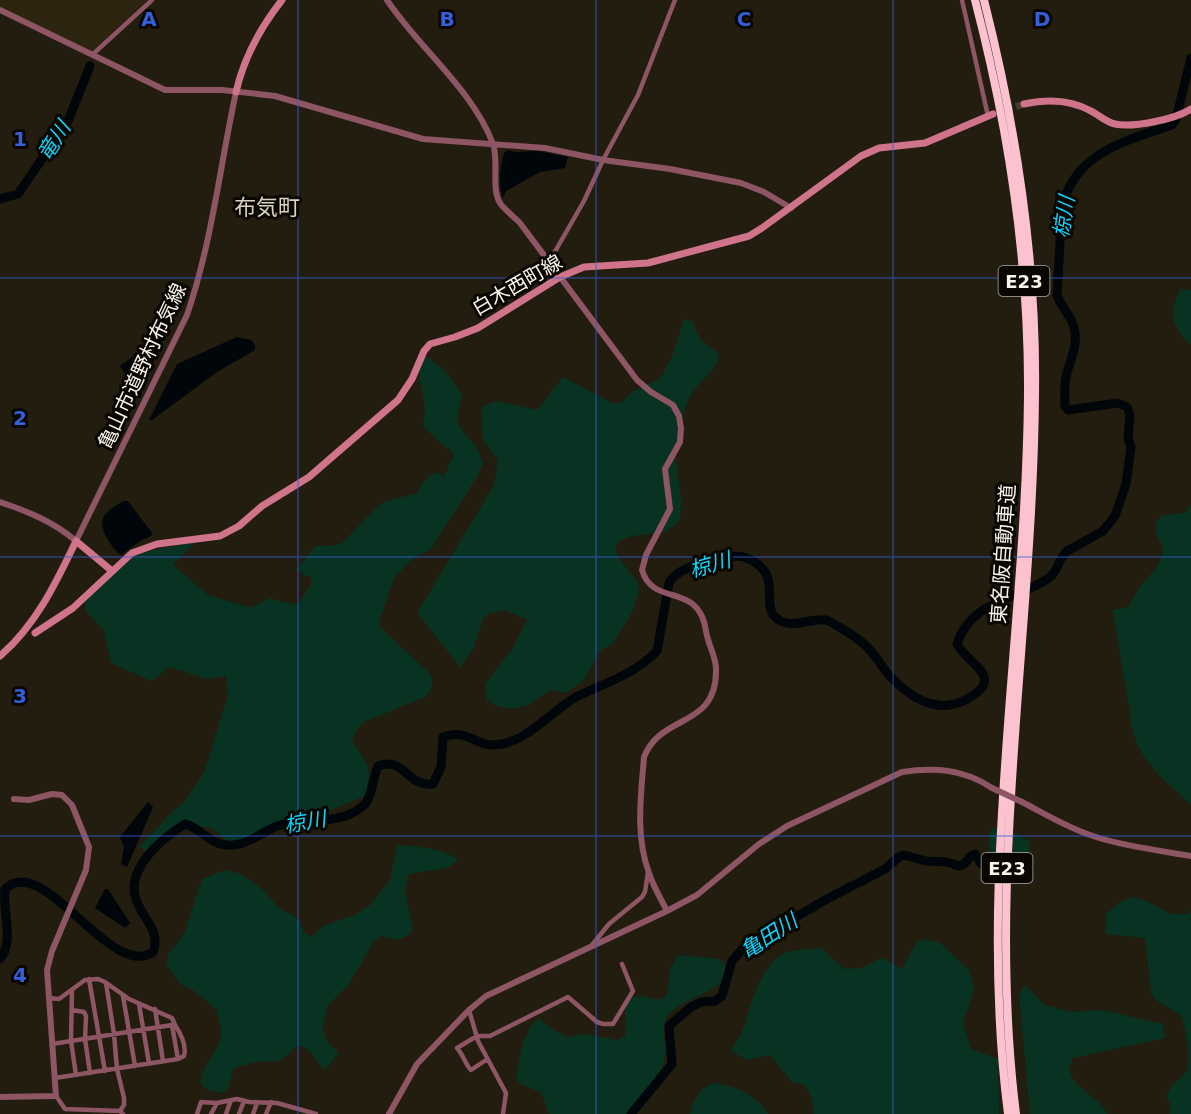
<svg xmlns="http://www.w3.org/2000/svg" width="1191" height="1114" font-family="'DejaVu Sans','Noto Sans JP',sans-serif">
<rect width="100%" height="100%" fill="#221d0e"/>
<!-- built -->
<path fill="#2e2510" d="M0 0H147L93 50 88 51 0 8Z"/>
<!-- green -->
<path fill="#083323" d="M1180 289 1191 290V344C1184 340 1182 337 1178 330 1169 313 1173 307 1180 289Z
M684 319 694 322C696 338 704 345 717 352L719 360C712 372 703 379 695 389 683 403 676 440 676 459 677 482 685 500 678 523L665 532 632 536 618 542 615 550 619 558 638 583 639 592 631 614 613 643 600 651 584 680 566 693 551 690C529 706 513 717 487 700L485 684 512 649 527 620 505 610 490 613 483 618 474 648 460 667 417 613 494 485 498 460 483 440 481 407 497 401 537 410 563 377 612 403H621L633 391 656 381 662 376 673 354Z
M426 356C436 362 462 386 461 397 461 408 455 414 459 424 462 433 470 439 476 446 479 451 481 458 483 463L478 475 431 549 410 561 394 578 378 625 431 675C433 685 432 690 425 697L364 722 358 728 352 741C368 765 373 767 365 796L313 817 265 832 242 844 227 841 215 831 208 827H192L162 840 147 853 140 846 173 811 185 801 204 773 228 695 226 676 207 679 170 667 151 681 111 663 104 631 85 610 86 597 132 557 144 552 195 542 173 565 208 595 248 607H252L270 598 286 603 298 604 311 585V578L296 570 315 546 338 545 343 542 381 503 417 493C422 484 427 475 437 472L444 476 454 454 425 429C422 422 425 417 425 409 424 390 412 374 426 356Z
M1191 504V805C1162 777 1131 756 1130 712L1112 609H1121L1128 607 1140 586 1157 567 1162 555 1163 547 1155 531 1156 523 1162 515 1186 513Z
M993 828 1012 832 1029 840 1030 857 1019 870 1006 872 990 865 989 835Z
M397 845C418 847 441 847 458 860 445 875 424 867 408 876L405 892 413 929C404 943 395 940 381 936L374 941 349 984 327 1006 323 1029 328 1043 339 1053 325 1069C313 1061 314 1047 297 1046L280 1061 256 1062 234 1068 227 1090 220 1093 205 1089 200 1082C203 1064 219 1052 221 1034 221 1026 218 1017 217 1010L193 990 180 984 166 964 168 955 184 934 202 879 226 870 241 874 262 889 278 907 299 919 304 933 311 937 323 926 355 915 369 906 390 880Z
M1134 897 1149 902 1171 914H1188L1191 911V1114H1169L1171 1105 1167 1098C1171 1081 1177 1083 1187 1071 1191 1058 1186 1029 1181 1015L1154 999 1151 991 1145 938 1106 934V914L1120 902Z
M923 939 939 942 969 970 973 985V993L963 1023 971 1049 998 1059 999 1114H814L812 1101 806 1086 791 1081 770 1055 747 1060 731 1051C736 1043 741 1035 744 1026 751 1004 762 960 788 952 798 949 811 949 821 948L844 969 860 968 882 958 902 969 916 943Z
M678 955 719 959 725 963 726 977C712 995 688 997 671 1012 656 1025 670 1048 663 1065 657 1082 636 1097 628 1114H549L541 1092 520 1084 516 1078C520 1058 522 1031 539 1018L553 1030 569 1037 585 1034 617 1040 625 1037C628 1025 618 997 639 996 647 995 652 1001 662 999L667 993 670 969Z
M1025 985 1045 1005 1071 1012 1102 1010 1163 1024 1165 1038 1073 1058C1058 1084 1099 1094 1107 1114H1030L1019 995Z
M714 1083C736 1086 756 1094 768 1114H690C694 1099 699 1088 714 1083Z"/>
<!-- water -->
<path fill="#00060a" d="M509 150 515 152 538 151 568 157 565 168 540 172 506 191 503 198C498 185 500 167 504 153Z
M156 321H161C173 336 147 367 143 383 142 388 141 393 141 398L120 366 144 348 150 326Z
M237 337 251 340 255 345V350L217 372 152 420H149L177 364Z
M124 501H128L152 533 151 536 140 541 121 555C112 549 97 527 104 516 108 510 118 504 124 501Z
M148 802 153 807 127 867 121 864 124 847 120 837Z
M105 889H108L130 923 125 928 95 908Z"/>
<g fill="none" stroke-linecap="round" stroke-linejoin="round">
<!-- river -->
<path stroke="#00060a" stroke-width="9" d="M0 199 18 194 68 121 90 66
M0 959C15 942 2 910 5 889 44 851 110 981 153 952 162 930 139 915 135 896 128 866 164 837 185 824 199 827 207 841 221 844 242 850 258 834 277 826 303 816 341 828 365 804 372 797 373 777 378 766 404 756 407 787 433 784L441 767 443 737C468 728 474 746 495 745 528 743 551 710 578 696 605 683 635 674 657 651L669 583C677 566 730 551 747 558 783 573 762 603 774 616 789 632 810 617 826 620 830 621 835 625 839 627 848 632 857 638 865 645 874 653 880 664 888 674 909 697 936 716 967 699 1007 677 968 665 957 644 971 600 1015 601 1049 578 1058 572 1058 559 1067 551L1103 531 1115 516 1126 484 1131 447 1128 438 1130 415 1127 407 1118 403 1068 410 1065 406C1065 397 1064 386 1066 377 1069 362 1079 345 1074 327 1071 316 1061 307 1057 295L1062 208C1074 153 1125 141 1172 125L1176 119 1191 58
M631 1114 672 1064 669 1026 691 1007 701 1002 715 1001 722 996 732 961 744 947 827 899 885 869 900 856 904 855 926 861 947 862 959 866 964 864 971 856 975 854 981 864"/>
<!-- secondary-tunnel -->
<path stroke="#423d2f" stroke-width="7" stroke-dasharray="7 3.5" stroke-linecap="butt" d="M1006 110 1024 104"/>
<!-- minor -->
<path stroke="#8e5564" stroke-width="4.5" d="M962 0 988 116
M92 55 152 0
M549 262 584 201 603 160 638 95 675 0
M592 945 609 924 642 897 645 892 648 872
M89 979 105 1071
M106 983 114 1034 117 1069 124 1098V1105L120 1111 123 1114
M72 990 71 1041 76 1075
M123 996 135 1066
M49 998 59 999 85 980 98 979 105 982 129 999 172 1018 175 1025H172
M139 1004 149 1063
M155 1009 163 1061
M72 1010 84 1012 86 1016 85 1039 90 1073
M469 1010 478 1041 506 1093 503 1114
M175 1025C181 1034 187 1045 184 1056L178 1059
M52 1044 172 1025 178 1059 55 1078
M486 1060 471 1070C465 1064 464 1056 457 1048L477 1036H490L568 997 597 1022 603 1024H613L633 991 622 964
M56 1096 65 1109 120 1111
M197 1114 201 1102 217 1103 237 1099 249 1102 277 1103 316 1114
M211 1114 217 1103
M226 1114 231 1100
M239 1114 244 1101
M253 1114 257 1103
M266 1114 271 1102"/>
<!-- tertiary -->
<path stroke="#8e5564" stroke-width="6" d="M387 0C418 47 473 90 493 144 499 161 491 189 500 203 505 210 513 216 520 223L637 380 651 392 673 405 679 416 681 428 680 442 665 469 670 509 646 555 642 570C653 608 699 581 706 631 708 645 717 658 716 671 716 729 661 713 644 757 641 796 635 835 649 873 653 886 661 899 667 911
M0 10 165 90H222L275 96 423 139 545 148 603 160 670 169 741 183 764 192 791 208
M0 502C27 511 54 522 76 541L187 315C212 242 220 166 236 92
M1022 802C1045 814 1066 827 1090 835 1122 846 1157 850 1191 856
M0 1097 56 1096 47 970 52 951 86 870 89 847 72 805 62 795 52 794 29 800 14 799
M389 1114 417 1064 469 1010 486 996 667 911 697 895 759 844 787 826 902 772C934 767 964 769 992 788"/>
<!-- secondary -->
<path stroke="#d0748c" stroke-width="7" d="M236 92C244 57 260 28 282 0
M1024 104C1047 99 1070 99 1091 111 1099 115 1106 122 1115 124 1133 128 1176 119 1191 109
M35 633 73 608 132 553 157 544 220 536 239 526 262 506 309 477 398 400 412 379 424 351 430 344 455 337 478 328 560 277 584 267 648 263 749 236 762 228 861 156 879 148 925 143 993 114
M0 656C36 625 56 583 76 541L112 571"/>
<!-- motorway -->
<path stroke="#fdc2cf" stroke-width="8" d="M975 0C1009 130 1029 260 1028 395 1026 635 977 874 1008 1114
M984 0C1017 130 1037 261 1035 395 1033 635 986 874 1016 1114"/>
<!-- tertiary-bridge -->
<path stroke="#8e5564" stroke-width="6" d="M992 788 1022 802"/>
</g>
<!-- grid -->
<path fill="none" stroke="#335fda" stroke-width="1.5" stroke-opacity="0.55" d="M298 0V1114M596 0V1114M893 0V1114M0 278H1191M0 557H1191M0 836H1191"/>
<g text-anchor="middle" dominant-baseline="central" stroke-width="6" stroke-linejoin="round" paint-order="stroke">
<!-- shield labels -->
<g fill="#0a0703" stroke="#b1ada5" stroke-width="1.5">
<rect x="998.5" y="266" width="51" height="30" rx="4.5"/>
<rect x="981.5" y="853" width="51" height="30" rx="4.5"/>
</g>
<g font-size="18" font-weight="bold" fill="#f8f4eb">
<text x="1024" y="281">E23</text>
<text x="1007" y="868">E23</text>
</g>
<!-- street labels -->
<g font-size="20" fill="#f8f4eb" stroke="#0a0703">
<text transform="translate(517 285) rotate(-30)">白木西町線</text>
<text transform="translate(142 366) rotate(-65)">亀山市道野村布気線</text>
<text transform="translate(1003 554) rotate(-86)">東名阪自動車道</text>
</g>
<!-- water labels -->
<g font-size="21" font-style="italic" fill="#0fd4fc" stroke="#0a0703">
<text transform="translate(54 141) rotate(-57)">竜川</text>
<text transform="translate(1064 217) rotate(-81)">椋川</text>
<text transform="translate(710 565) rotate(-16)">椋川</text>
<text transform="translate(305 822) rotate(-10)">椋川</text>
<text transform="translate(769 936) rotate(-33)">亀田川</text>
</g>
<!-- quarter labels -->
<g font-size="22" fill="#dbd3c1" stroke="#0a0703">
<text x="267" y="207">布気町</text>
</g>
</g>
<g font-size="20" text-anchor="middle" font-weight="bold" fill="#335fda" stroke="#0a0703" stroke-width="6" stroke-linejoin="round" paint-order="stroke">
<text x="149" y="26">A</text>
<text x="447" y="26">B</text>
<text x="744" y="26">C</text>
<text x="1042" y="26">D</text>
<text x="20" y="146">1</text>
<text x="20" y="425">2</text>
<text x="20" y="703">3</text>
<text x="20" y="982">4</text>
</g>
</svg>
